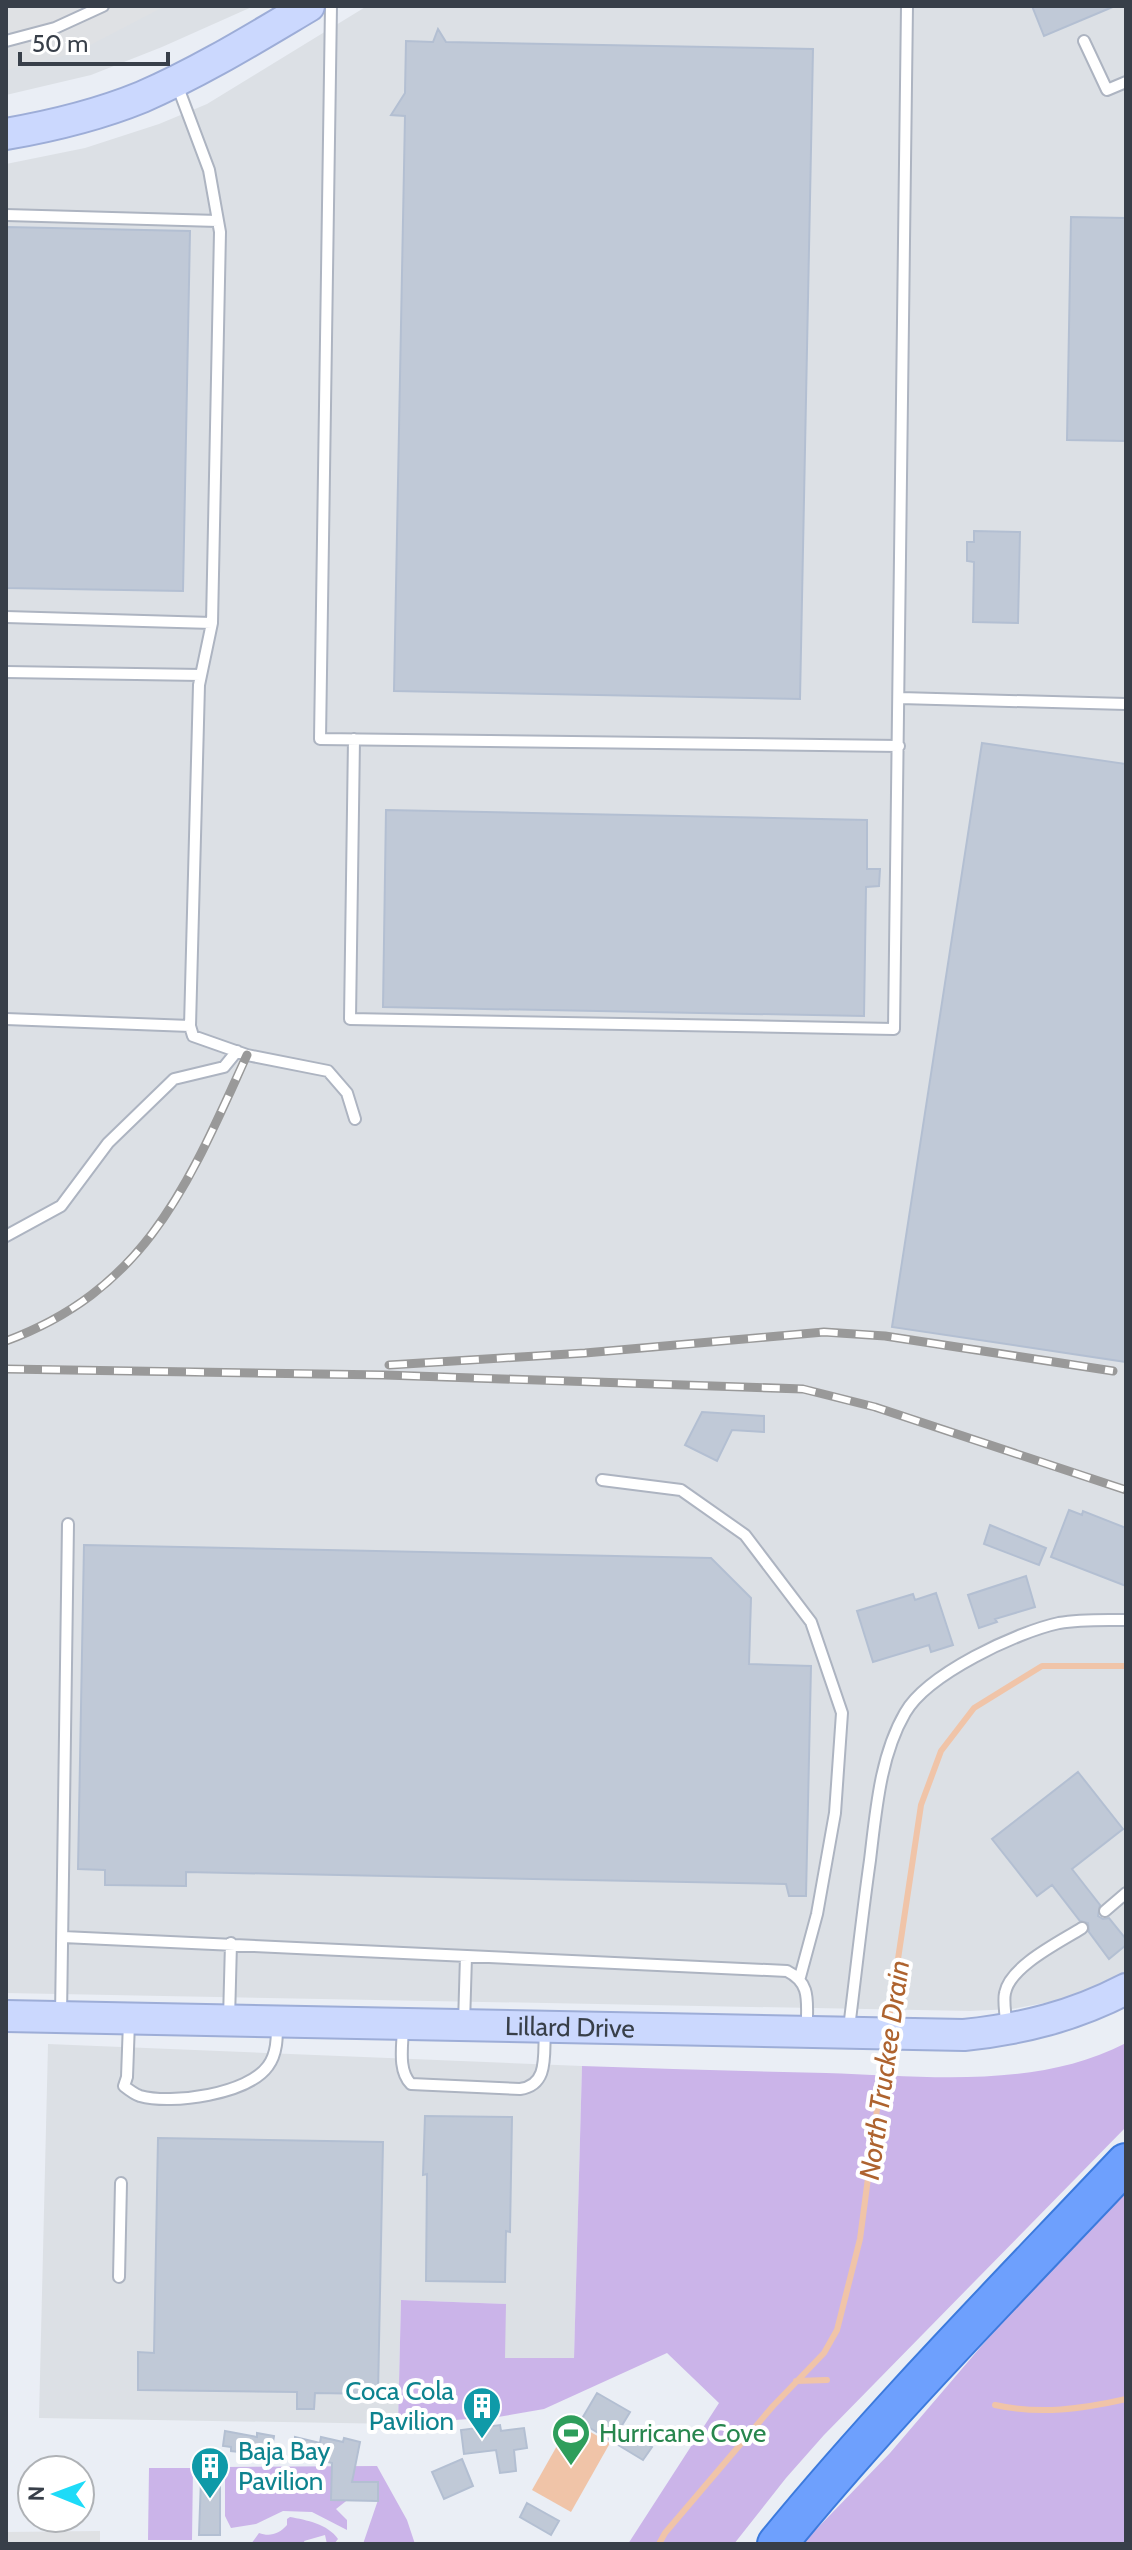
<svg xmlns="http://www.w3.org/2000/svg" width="1132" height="2550" font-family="Cabin,sans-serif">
<rect width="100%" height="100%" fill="#eaeef5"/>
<!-- industrial -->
<path fill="#dce0e5" d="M6 6H254L162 47 91 75 6 95Z
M367 6H1126V1974L1093 1989 1055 2001 1012 2009 970 2011 6 1993V164L85 148 159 124 207 104Z
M48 2044 582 2066 574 2359H505V2304L401 2300 398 2424 39 2418Z"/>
<!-- green -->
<path fill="#cbb4e9" d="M1126 2043V2127L824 2435 786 2478 734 2544H628L719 2403 667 2353 544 2409 498 2417 398 2424 401 2300 506 2304 505 2358H574L582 2066C664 2069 745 2071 826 2073 925 2076 1035 2090 1126 2043Z
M1126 2192V2544H802L890 2453 1002 2322Z
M377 2466 407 2520 415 2544H363L378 2500 350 2498 336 2509 347 2520V2530L312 2512 283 2511 256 2524 231 2528 225 2516V2467Z
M149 2468H193L192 2540H148Z
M290 2517C306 2520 328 2524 338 2539L334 2544H327L325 2535 304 2541 305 2544H251L259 2533C270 2537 279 2534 287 2525V2519Z"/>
<!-- parking -->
<path fill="#dfe1e4" d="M6 6H165L75 53 6 70Z
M100 2531V2544H6V2532Z"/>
<!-- water -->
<path fill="#f0c4a8" d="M571 2421 610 2443 571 2512 532 2490Z"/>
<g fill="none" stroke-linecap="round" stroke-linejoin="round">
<!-- stream -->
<path stroke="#f0c4a8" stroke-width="6" d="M888 2026 921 1805 941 1751 974 1708 1042 1666H1126
M796 2381 827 2380
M995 2405C1041 2415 1081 2409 1126 2399
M659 2544 665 2533 773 2406 824 2353 837 2330 860 2239 886 2041"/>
</g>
<!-- building -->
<path fill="#c0c9d7" stroke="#b3bfd2" stroke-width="2" d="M1032 6H1115L1044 36Z
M438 29 446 42 813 49 800 699 394 691 405 116 391 115 405 93 406 41 433 42Z
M1071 217 1126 218V441L1067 440Z
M6 227 190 231 183 591 6 588Z
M974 531 1020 532 1018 623 973 622 974 562 967 561V542H974Z
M982 743 1126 764V1362L892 1327Z
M386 810 867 820V869H880L879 886 866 887 864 1016 383 1007Z
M702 1412 764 1416V1432L732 1430 717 1461 685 1445Z
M1069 1510 1082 1515 1083 1511 1126 1528V1586L1051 1557Z
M990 1525 1046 1548 1039 1565 984 1544Z
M84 1545 711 1558 751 1598 749 1664 811 1666 806 1896H789L786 1884 186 1872V1886L105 1885V1870L78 1869Z
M1026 1576 1035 1607 995 1619 997 1622 979 1628 968 1595Z
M936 1593 953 1645 931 1652 929 1645 873 1662 857 1611 913 1594 915 1600Z
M1078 1772 1123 1829 1072 1869 1100 1905 1098 1916 1103 1919 1109 1918 1126 1939V1945L1109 1959 1089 1932 1088 1923 1080 1921 1052 1885 1037 1896 992 1839Z
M425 2116 512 2117 510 2232 506 2231 505 2282 426 2281 427 2174 423 2175Z
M158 2138 383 2142 378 2394 315 2393 314 2409H297V2392L138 2390V2352L154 2353Z
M597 2393 630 2412 621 2427 652 2447 643 2460 580 2422Z
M500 2425 501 2431 524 2428 527 2448 514 2450 516 2471 500 2473 496 2450 464 2454 461 2430Z
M225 2431 257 2437V2433L274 2436 271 2454 248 2450V2453L231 2451V2447L223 2446Z
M295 2437 320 2443 321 2437 343 2442 344 2438 360 2442 352 2482H378V2501L331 2500 332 2463 295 2454Z
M202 2451H220V2535H199Z
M462 2459 473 2486 444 2499 432 2472Z
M527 2503 559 2521 551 2535 520 2517Z"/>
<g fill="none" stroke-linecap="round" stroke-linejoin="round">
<!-- lane casing -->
<g stroke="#adb4c1" stroke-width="14">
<path id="lane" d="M331 6 320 739 899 746
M6 41 55 28 103 6
M1084 41 1107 90 1126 82
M6 215 218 221
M6 617 212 623 220 232 209 170 176 82
M6 672 201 675
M900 698 1126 704
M354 739 350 1019 894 1029 907 6
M6 1019 190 1026 199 685 212 623
M190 1026 193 1036 247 1055 328 1071 347 1093 355 1119
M6 1236 61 1206 108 1143 174 1079 224 1067 237 1051
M602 1480 681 1490 745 1535 811 1622 842 1713 835 1813 817 1914 800 1977
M1105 1911 1126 1893
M63 1937 787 1971C813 1984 806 2004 807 2030
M61 2016 68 1524
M229 2019 231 1943
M129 2022 127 2077 124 2086C129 2090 134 2094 140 2096 172 2105 248 2094 268 2066 277 2054 277 2038 277 2024
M464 2024 466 1956
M1006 2024C1006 2015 1003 2002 1005 1993 1010 1966 1060 1942 1082 1928
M403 2025C403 2044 397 2070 411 2084L520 2089C550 2085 543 2053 545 2029
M849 2028C856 1972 862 1916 870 1860 876 1811 880 1756 905 1713 927 1674 1017 1632 1059 1623 1081 1619 1104 1620 1126 1620
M119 2277 121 2183"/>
</g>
<!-- secondary casing -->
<g stroke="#9dadd7" stroke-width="34">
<g id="secondary">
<path d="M6 134C52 126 98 115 142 97 200 72 255 38 309 6"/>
<path id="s1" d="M6 2016 964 2035C1022 2029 1074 2016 1126 1989"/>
</g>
</g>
<!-- highway casing -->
<g stroke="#3c7add" stroke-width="42">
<path id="highway" d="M777 2544C886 2411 1008 2288 1126 2163"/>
</g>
<!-- lane -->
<use href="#lane" stroke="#fff" stroke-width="10"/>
<!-- secondary -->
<use href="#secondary" stroke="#cbd8fe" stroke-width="30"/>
<!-- highway -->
<use href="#highway" stroke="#6ea0fd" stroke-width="38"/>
<!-- rail casing -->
<g stroke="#999" stroke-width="9">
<path id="rail" d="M6 1341C148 1288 189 1182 247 1055
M389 1365 585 1353 824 1332 885 1336 1113 1371
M6 1369 385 1375 803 1389 875 1407 1126 1490"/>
</g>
<!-- rail -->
<use href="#rail" stroke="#fff" stroke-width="6" stroke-dasharray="18" stroke-linecap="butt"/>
</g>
<!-- icons -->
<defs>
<g id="building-pin" transform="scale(2)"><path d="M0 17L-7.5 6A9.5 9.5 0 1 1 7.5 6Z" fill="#0f9aa8" stroke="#fff"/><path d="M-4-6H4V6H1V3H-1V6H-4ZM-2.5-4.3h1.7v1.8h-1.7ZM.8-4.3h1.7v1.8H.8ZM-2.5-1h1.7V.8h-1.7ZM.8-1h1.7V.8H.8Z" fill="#fff"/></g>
<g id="stadium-pin" transform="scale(2)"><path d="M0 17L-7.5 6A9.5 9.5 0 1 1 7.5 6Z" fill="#2e9e5b" stroke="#fff"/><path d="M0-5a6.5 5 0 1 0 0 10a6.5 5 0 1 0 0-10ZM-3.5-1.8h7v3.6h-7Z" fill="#fff"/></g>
</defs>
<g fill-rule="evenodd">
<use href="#building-pin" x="482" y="2406"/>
<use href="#stadium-pin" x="571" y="2433"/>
<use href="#building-pin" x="210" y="2466"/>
</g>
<g text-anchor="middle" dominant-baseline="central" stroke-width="8" stroke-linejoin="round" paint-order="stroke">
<!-- street labels -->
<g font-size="26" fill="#383f49" stroke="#fff">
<text stroke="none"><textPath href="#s1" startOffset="564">Lillard Drive</textPath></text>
</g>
<!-- culture labels -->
<g font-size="26" fill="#0d838f" stroke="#fff" text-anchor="end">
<text x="454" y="2391">Coca Cola<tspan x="454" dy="30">Pavilion</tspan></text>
<text x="238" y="2451" text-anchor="start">Baja Bay<tspan x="238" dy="30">Pavilion</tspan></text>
</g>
<!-- leisure labels -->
<g font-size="26" fill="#27864d" stroke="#fff" text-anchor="start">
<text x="599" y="2433">Hurricane Cove</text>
</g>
<!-- water labels -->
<g font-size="28" font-style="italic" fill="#ae632f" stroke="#fff">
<text transform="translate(884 2070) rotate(-82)">North Truckee Drain</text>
</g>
</g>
<!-- border -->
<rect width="1132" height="2550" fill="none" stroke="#383f49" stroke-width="16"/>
<!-- north arrow -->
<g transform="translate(56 2494) rotate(271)"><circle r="38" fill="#ffffff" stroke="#afb2b6" stroke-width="2"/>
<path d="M0-6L14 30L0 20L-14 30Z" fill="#1edbf8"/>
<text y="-12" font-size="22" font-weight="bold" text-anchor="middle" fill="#383f49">N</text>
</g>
<!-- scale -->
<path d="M20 52v12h148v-12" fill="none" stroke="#383f49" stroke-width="4"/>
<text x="32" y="52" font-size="24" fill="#383f49" stroke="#ffffff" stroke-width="6" paint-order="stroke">50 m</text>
</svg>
